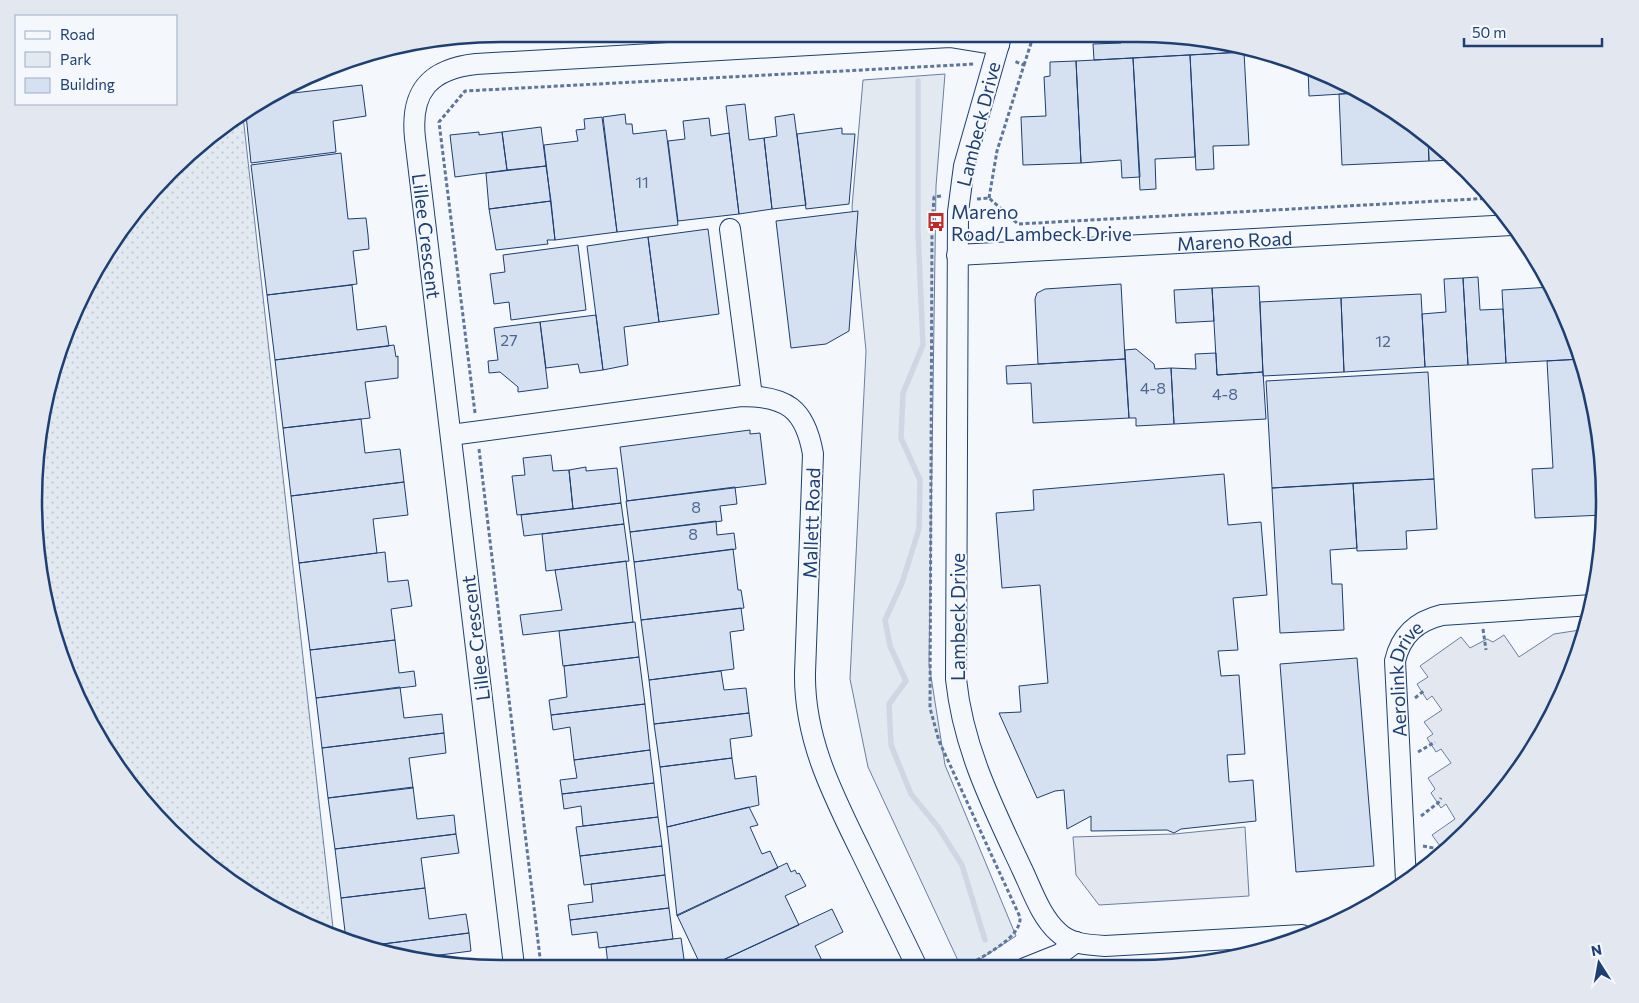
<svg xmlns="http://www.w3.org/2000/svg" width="1639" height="1003" font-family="Commissioner,sans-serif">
<defs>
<pattern id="grass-dots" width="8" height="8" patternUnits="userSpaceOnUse" patternTransform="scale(1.25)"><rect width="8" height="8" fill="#e3e9f0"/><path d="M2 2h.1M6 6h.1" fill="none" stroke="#c2c9d1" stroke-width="1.8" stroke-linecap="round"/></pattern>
</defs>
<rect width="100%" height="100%" fill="#f4f7fb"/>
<!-- grass -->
<path fill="url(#grass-dots)" stroke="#687fa3" d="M243 116 334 937 323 934 217 873 113 762 58 652 34 502 58 351 130 217 217 130Z"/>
<!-- park -->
<path fill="#e3e9f0" stroke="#687fa3" d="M945 74 936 186 929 664 945 765 1016 936 968 967H961L868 767 850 679 866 351 852 207 863 80Z"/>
<!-- parking -->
<path fill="#e3e8f0" stroke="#687fa3" d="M1580 630 1584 635 1557 708 1509 786 1440 858 1434 850 1440 846 1432 835 1455 819 1446 804 1441 808 1431 793 1435 789 1428 778 1451 763 1441 749 1436 752 1427 738 1433 734 1424 722 1442 710 1432 696 1427 700 1417 684 1428 677 1420 666 1461 637 1470 648 1487 639 1493 642 1504 635 1519 657 1554 634Z
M1245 827 1249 896 1099 905 1076 875 1073 837 1174 834Z"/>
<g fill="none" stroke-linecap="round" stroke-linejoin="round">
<!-- stream -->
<path stroke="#cfd7e4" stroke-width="5.5" d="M918 81V232L923 345 903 393 901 438 920 480 919 529 902 583 885 620 890 646 906 681 889 704 891 745 911 794 938 827 962 865 985 940"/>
</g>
<!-- building -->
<path fill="#d5e0f0" stroke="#1d3f73" d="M1121 37 1198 38 1244 50V52L1094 60 1093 44 1121 43Z
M1244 52 1249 145 1213 146 1214 169 1196 170 1190 55Z
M1190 55 1195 157 1155 159 1156 189 1140 190 1133 58Z
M1133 58 1140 177 1122 178 1121 160 1081 163 1076 61Z
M1076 61 1081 163 1023 165 1021 117 1046 116 1044 77 1050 76V62Z
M1308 67 1316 69 1358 93 1309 96Z
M362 85 366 116 333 121 336 152 251 163 246 115 285 94Z
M1358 93 1428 136 1429 161 1342 165 1339 94Z
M745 104 749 140 764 138 772 209 739 214 726 106Z
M625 114 626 124H632L633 134 666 130 678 225 617 232 603 117Z
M794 114 806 205 772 209 764 138 777 136 775 117Z
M602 117 617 232 555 240 544 145 578 141 576 130 585 129 584 119Z
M709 118 711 136 729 133 739 214 678 221 668 141 685 139 683 121Z
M541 127 546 166 507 170 502 132Z
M842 128V134H855L849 204 806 209 797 134Z
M479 132V135L502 132 507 170 455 177 450 135Z
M1428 136 1454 160 1429 161Z
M341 153 348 219 366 218 368 235 369 249 353 251 357 284 267 295 251 165Z
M546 166 551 201 489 209 486 173Z
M551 201 555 240H547L548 244 496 250 489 209Z
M858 211 849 331 826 344 791 348 776 221Z
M708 229 719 314 659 322 648 237Z
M648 237 659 322 624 327 628 365 603 370 587 246Z
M578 245 586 310 511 320 509 302 494 304 490 274 505 272 503 255Z
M1478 277 1480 310 1503 309 1506 363 1468 365 1463 278Z
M1463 278 1468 365 1425 367 1422 314 1446 312 1444 279Z
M1121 284 1125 359 1038 364 1035 299 1037 293 1045 289Z
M352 285 357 330 386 326 389 346 275 360 267 295Z
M1259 286 1263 372 1217 375 1212 288Z
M1551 287 1582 359 1506 363 1502 290Z
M1212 288 1214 321 1176 323 1174 290Z
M1421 294 1425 367 1344 372 1341 298Z
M1341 298 1344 372 1263 376 1260 302Z
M596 315 603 370 580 373 578 364 546 368 540 322Z
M540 322 548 388 518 392V387L500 372 489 373 488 361 498 360 494 328Z
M394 345 396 357 398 356V378L365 382 370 418 283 428 275 360Z
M1136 349 1154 364 1155 369 1171 368 1174 424 1136 426V418H1129L1125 350Z
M1216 353 1217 375 1263 372 1266 419 1174 424 1171 368 1196 369 1195 354Z
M1125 359 1129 418 1033 423 1031 383 1007 384 1006 366Z
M1582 359 1601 440 1604 515 1535 518 1532 469 1553 468 1547 361Z
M1428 372 1434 479 1272 488 1266 381Z
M361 419 365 453 400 449 404 482 291 496 283 428Z
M750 430V434L760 433 766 484 627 501 620 447Z
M551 455 553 471 569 470 573 509 517 515 512 476 525 475 523 458Z
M586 467V471L617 468 621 503 573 509 569 470Z
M1224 474 1228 525 1261 522 1267 595 1233 598 1238 650 1218 651 1221 676 1239 675 1245 754 1227 755 1229 782 1253 780 1256 821 1181 829 1174 833 1167 830 1091 831V816L1067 829 1064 790 1055 791 1037 798 999 713 1021 712 1019 686 1048 683 1040 585 1002 588 996 513 1034 510 1033 490Z
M1434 479 1437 529 1406 531 1407 549 1357 551 1353 483Z
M404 482 408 515 373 519 377 553 299 563 291 496Z
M1353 483 1357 548 1330 550 1332 584H1342L1344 630 1280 633 1272 488Z
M735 487 737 504 720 506 722 521 630 532 626 501Z
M621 503 624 524 524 536 521 515Z
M716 521 717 535 734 533 736 549 634 562 630 532Z
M624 524 629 561 546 571 542 534Z
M733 549 738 590H741L744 608 641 620 634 562Z
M385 552 388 582 408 580 412 606 391 609 395 640 310 650 299 563Z
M626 561 633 622 523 635 520 615 562 610 555 570Z
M741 608 744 630 730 632 734 669 649 680 641 620Z
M635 622 639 657 563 666 559 631Z
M395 640 399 673 414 671 416 686 316 698 310 650Z
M639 657 645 704 551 715 549 700 567 697 564 666Z
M1357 658 1374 866 1296 872 1280 664Z
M721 671 724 690 746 688 749 713 654 724 649 680Z
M400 687 404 718 442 714 444 733 322 748 316 698Z
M645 704 650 750 574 760 570 727 553 730 551 715Z
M749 713 752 736 730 739 732 758 660 767 654 724Z
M444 733 446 753 409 758 413 788 328 798 322 748Z
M650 750 654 783 562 794 560 780 577 778 574 760Z
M732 758 735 779 756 776 759 805 667 827 660 767Z
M654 783 658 817 583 826 581 806 564 809 562 794Z
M413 787 417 819 454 815 456 834 335 849 328 798Z
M749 807 758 825 750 827 762 854 770 851 778 868 677 916 667 827Z
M658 817 662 846 580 856 576 827Z
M456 834 459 853 421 858 425 888 341 898 335 849Z
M662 846 665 875 584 885 580 856Z
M787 863 791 872 795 870 797 874 799 873 806 886 785 896 799 925 710 966H701L677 915Z
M665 875 669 908 570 920 568 905 593 902 591 884Z
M425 888 429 919 466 914 469 933 367 946 346 940 341 898Z
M669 908 673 939 599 948 597 932 572 935 570 920Z
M832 909 843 932 815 946 825 967 710 966Z
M469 933 471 951 432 956 433 963 367 946Z
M681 938 685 966H596L608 965 606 947Z"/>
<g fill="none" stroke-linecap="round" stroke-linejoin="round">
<!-- minor casing -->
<g stroke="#1d3f73" stroke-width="22">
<g id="minor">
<path d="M1001 37 964 166 958 212 956 679C963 748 993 807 1022 869 1032 890 1041 917 1058 932 1070 944 1088 945 1105 946L1302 935"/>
<path d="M730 229 752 396"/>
<path id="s1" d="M957 255 1512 225"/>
<path d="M451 435 741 396C786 396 805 408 813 454L805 673C804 738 832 793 860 850 879 889 898 928 917 967"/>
<path id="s2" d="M1406 881 1395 661C1401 635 1417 621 1442 615L1592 605"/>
<path d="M514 966 415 138C410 91 430 69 476 64L950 37 999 45"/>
<path d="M1025 968 1060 954 1076 942"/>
</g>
</g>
<!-- path -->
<path stroke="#5e769c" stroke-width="3" stroke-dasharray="4 2.5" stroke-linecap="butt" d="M1024 65 1033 37
M941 196 934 197 932 227 930 708 939 741 1020 917C1022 938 982 956 966 967
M989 198 997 151 1024 65 1014 61
M977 199 989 198 1018 224 1493 198
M475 413 439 122 465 91 975 64
M479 449 541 966
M1483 629 1486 650
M1415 698 1425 690
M1418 752 1435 742
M1421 816 1438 803 1441 798
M1423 846 1434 848 1443 854"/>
<!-- minor -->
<use href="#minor" stroke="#f4f7fb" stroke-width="20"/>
</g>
<!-- icons -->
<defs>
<g id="bus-bare" transform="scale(1.5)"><path d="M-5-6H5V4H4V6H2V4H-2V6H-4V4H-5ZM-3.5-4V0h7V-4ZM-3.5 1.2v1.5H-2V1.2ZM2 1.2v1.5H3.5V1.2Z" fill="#c62828" stroke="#f4f7fb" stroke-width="2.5" paint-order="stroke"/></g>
</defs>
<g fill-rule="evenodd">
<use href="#bus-bare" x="936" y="222"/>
</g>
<g text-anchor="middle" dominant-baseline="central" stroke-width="4" stroke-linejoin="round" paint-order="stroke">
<!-- number labels -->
<g font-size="16" fill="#4b6792">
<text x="642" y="181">11</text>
<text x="509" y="339">27</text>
<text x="1383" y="340">12</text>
<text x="1153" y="387">4-8</text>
<text x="1225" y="393">4-8</text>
<text x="696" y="506">8</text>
<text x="693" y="533">8</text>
</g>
<!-- street labels -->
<g font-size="19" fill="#1d3f73" stroke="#f4f7fb">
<text transform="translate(978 124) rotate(-76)">Lambeck Drive</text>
<text transform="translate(427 236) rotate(83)">Lillee Crescent</text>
<text stroke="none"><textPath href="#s1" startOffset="278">Mareno Road</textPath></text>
<text transform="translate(811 523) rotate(-88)">Mallett Road</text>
<text transform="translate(957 617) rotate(-90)">Lambeck Drive</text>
<text transform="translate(475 638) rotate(-97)">Lillee Crescent</text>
<text stroke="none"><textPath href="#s2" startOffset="205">Aerolink Drive</textPath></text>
</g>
<!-- poi labels -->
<g font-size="19" fill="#1d3f73" stroke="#f4f7fb" text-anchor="start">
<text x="951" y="211">Mareno<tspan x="951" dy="22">Road/Lambeck Drive</tspan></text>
</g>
</g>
<!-- crop -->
<path d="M0 0H1639V1003H0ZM501 42H1137A459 459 0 0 1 1596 501V501A459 459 0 0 1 1137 960H501A459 459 0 0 1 42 501V501A459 459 0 0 1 501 42Z" fill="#e3e8f0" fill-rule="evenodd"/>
<path fill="none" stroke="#1d3f73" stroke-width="2.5" d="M501 42H1137A459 459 0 0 1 1596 501V501A459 459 0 0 1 1137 960H501A459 459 0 0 1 42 501V501A459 459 0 0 1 501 42Z"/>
<!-- legend -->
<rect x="15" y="15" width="162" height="90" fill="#f4f7fb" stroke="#9eadc5"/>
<rect x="25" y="31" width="25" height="8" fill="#f4f7fb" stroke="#9eadc5"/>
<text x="60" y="40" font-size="15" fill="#1d3f73">Road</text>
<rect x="25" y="52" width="25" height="15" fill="#e3e9f0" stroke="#9eadc5"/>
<text x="60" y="65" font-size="15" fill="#1d3f73">Park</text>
<rect x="25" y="78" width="25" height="15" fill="#d5e0f0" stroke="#9eadc5"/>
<text x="60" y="90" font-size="15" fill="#1d3f73">Building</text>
<!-- north arrow -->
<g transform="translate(1599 963) rotate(349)" stroke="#f4f7fb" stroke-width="4" paint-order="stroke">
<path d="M0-4L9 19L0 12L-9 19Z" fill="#1d3f73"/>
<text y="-8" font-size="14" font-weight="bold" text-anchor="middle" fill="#1d3f73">N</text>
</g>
<!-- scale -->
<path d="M1464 38v8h138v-8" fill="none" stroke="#1d3f73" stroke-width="2.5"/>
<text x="1472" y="38" font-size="15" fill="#1d3f73" stroke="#f4f7fb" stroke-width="4" paint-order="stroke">50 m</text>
</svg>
